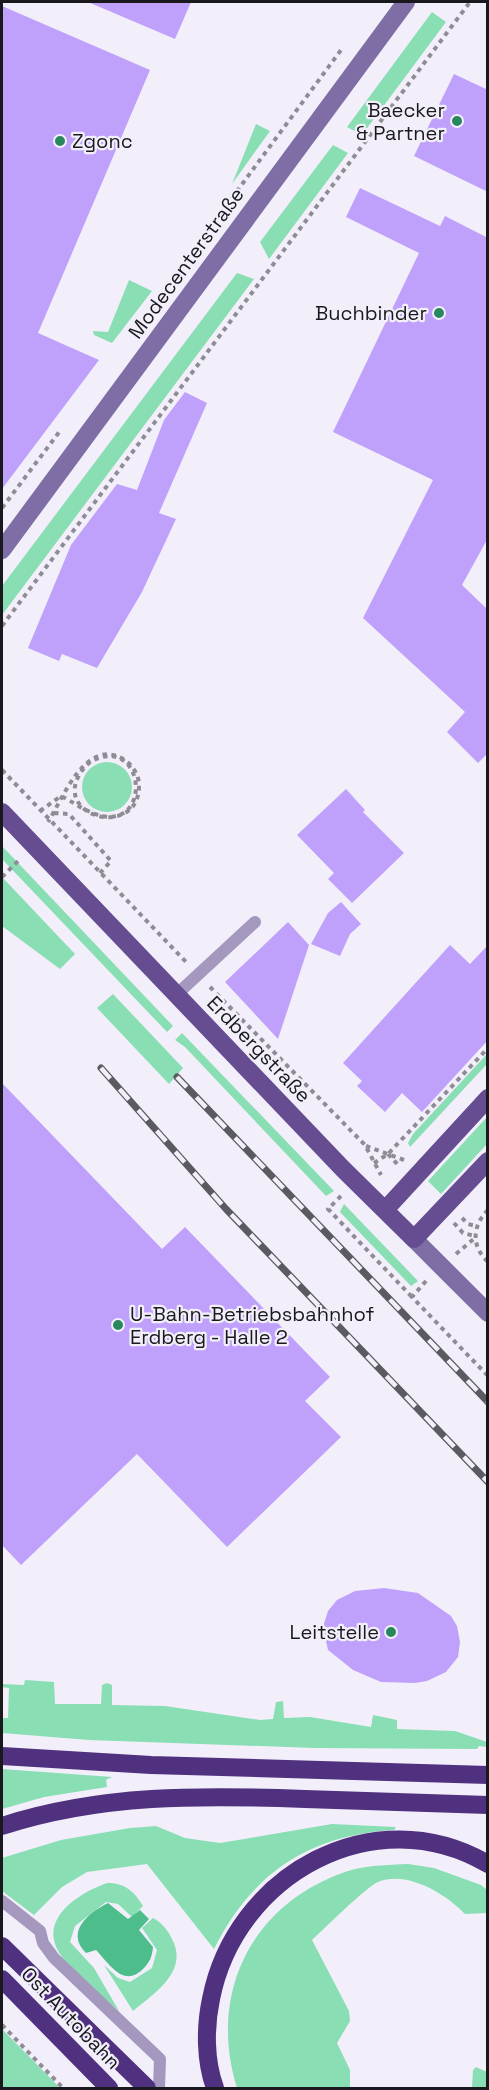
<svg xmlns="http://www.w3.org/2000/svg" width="489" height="2090" font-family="'Space Grotesk',sans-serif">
<rect width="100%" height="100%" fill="#f2effb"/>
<!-- green -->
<path fill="#89deb3" d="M432 12 446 22 362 135 347 127Z
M256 124 270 131 232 184Z
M333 145 348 153 269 259 260 242Z
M237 273 254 279 2 615V586Z
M129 280 152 291 112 343 94 335 93 331 108 332Z
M82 787a25 25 0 1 1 50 0a25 25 0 1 1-50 0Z
M2 846 173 1026 167 1032 2 859Z
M2 877 75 954 60 969 2 926Z
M113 994 183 1068 169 1084 97 1008Z
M182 1033 334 1191 326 1196 185 1047 175 1040Z
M487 1054V1064L410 1147 408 1143 413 1134Z
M487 1117V1144L441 1194 428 1181Z
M344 1204 418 1281 411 1286 340 1212Z
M25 1680 54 1682 55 1704H101L102 1685 107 1683 112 1685V1705L165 1706 260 1720 273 1719 276 1702 283 1701 284 1718 310 1717 371 1727 373 1715 397 1720V1729L455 1731 487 1742V1747L479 1746 477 1749 315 1748 89 1740 2 1733V1718H8L9 1688 2 1687V1684L24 1685Z
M2 1769 112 1777 106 1780 107 1787 44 1797 2 1809Z
M332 1824 396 1827 394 1830C309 1835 252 1873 214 1949L147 1864 87 1872 62 1887 34 1915 2 1891V1858L61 1840 130 1828 156 1826 185 1838 220 1843Z
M408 1864 434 1868 481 1885 487 1890V1913L465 1914C446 1894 407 1870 378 1882 366 1887 324 1929 312 1940L349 2011 350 2021 337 2043 350 2070V2088H237C208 1995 250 1905 345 1872 364 1865 388 1865 408 1864Z
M107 1883C125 1883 134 1891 143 1906L132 1917 118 1904 106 1902 75 1926 70 1942 94 1968 119 2011C102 1996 62 1966 55 1944 45 1913 84 1891 107 1883Z
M153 1918C161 1922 168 1930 172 1939 189 1971 155 1993 133 2011L104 1965 118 1978 130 1982 152 1968 157 1950 142 1928Z
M2 2029 60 2088H2Z
M476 2067 487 2072V2088H472L473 2070Z"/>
<!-- water -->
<path fill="#4dbe8b" d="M108 1903 128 1919 140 1910 149 1919 139 1930 153 1947C152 1957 150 1962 143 1969 124 1988 110 1965 96 1950L86 1953C65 1932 88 1913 108 1903Z"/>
<!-- building -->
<path fill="#bfa1fb" d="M88 2H191L175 39Z
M2 6 150 70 38 333 99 360 2 489Z
M454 74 488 90V192L414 156Z
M360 188 440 226 445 216 488 238V538L462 585 488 610V753L478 763 447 732 465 712 363 618 433 480 333 432 419 253 346 217Z
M185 392 207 403 159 513 176 519 142 592 97 668 62 654 59 661 28 648 71 545 117 484 137 490 164 420Z
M346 789 365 810 363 812 404 853 352 903 328 879 334 873 297 835Z
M341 902 361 924 350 934 340 956 311 944 328 913Z
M288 922 309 945 278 1039 225 982Z
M450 945 470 964 488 945V1040L422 1112 402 1093 385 1112 357 1086 362 1081 343 1063Z
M2 1083 162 1249 185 1227 330 1377 305 1401 341 1437 227 1547 137 1454 21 1565 2 1545Z
M384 1588 418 1593 451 1616 457 1626 460 1642 458 1657 446 1672 427 1681 415 1683 381 1682 353 1670 328 1650 323 1627 328 1611 337 1600 355 1591Z"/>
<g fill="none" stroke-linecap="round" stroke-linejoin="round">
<!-- path -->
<path stroke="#8f8c95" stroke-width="4" stroke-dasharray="4.5 4.5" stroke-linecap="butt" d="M226 206 341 50
M2 508 60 431
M2 626 470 2
M2 770 186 962
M40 811 61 796C73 802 88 813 102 816 151 826 145 740 96 759 87 762 79 773 76 782 64 821 140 835 139 785 139 775 132 764 123 759 86 737 63 798 48 822
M54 813 69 814 111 861 100 873
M2 877 20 859
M210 987 365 1145 381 1175
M366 1146 404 1160
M388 1154 399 1166
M374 1163 388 1154 488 1048
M341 1196 328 1209 412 1297
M488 1210C472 1226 471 1246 488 1262
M462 1218 468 1224 476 1226
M454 1223 463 1233 475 1236
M456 1254 476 1237
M426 1281 412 1297 488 1376
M2 2025 63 2088"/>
<!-- lane -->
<path stroke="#a498bf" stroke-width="12" d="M176 995 255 922
M2 1901 40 1931 43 1943 54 1958 160 2059 159 2088"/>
<!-- secondary -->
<path stroke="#7f6da5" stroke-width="18" d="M2 550 406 2
M414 1239 488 1313"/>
<!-- primary -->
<path stroke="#664d92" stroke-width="18" d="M2 812 343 1169 414 1239 488 1161
M385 1210 488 1098"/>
<!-- highway -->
<path stroke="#503180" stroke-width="18" d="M2 1756 151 1765 488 1775
M2 1826C100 1794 202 1795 305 1799 366 1801 427 1803 488 1805
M2 1946 147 2088
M2 1979 109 2088
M215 2088C205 2061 205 2027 211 1999 235 1875 374 1797 488 1864"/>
<!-- rail casing -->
<g stroke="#5b5a60" stroke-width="7">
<path id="rail" d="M101 1068 226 1209 488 1482
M177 1077 488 1402"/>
</g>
<!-- rail -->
<use href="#rail" stroke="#f2effb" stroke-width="4.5" stroke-dasharray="14" stroke-linecap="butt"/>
</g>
<!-- markers -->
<g fill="#29875e" stroke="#f2effb" stroke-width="2">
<circle cx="457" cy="121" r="6"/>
<circle cx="60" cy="141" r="6"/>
<circle cx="439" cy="313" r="6"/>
<circle cx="118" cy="1325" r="6"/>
<circle cx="391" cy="1632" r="6"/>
</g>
<g text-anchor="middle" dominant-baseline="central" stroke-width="4.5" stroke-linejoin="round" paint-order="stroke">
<!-- poi labels -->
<g font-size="20" fill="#19181c" stroke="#f2effb" text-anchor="end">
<text x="445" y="110">Baecker<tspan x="445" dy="23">&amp; Partner</tspan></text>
<text x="72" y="141" text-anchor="start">Zgonc</text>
<text x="427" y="313">Buchbinder</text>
<text x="130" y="1314" text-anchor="start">U-Bahn-Betriebsbahnhof<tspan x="130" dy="23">Erdberg - Halle 2</tspan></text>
<text x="379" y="1632">Leitstelle</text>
</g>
<!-- street labels -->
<g font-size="20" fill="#19181c" stroke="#f2effb">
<text transform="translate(186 263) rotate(-54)">Modecenterstraße</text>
<text transform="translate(259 1049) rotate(46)">Erdbergstraße</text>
<text transform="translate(71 2018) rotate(46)">Ost Autobahn</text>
</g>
</g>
<!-- border -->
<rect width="489" height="2090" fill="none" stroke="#19181c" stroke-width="6"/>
</svg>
